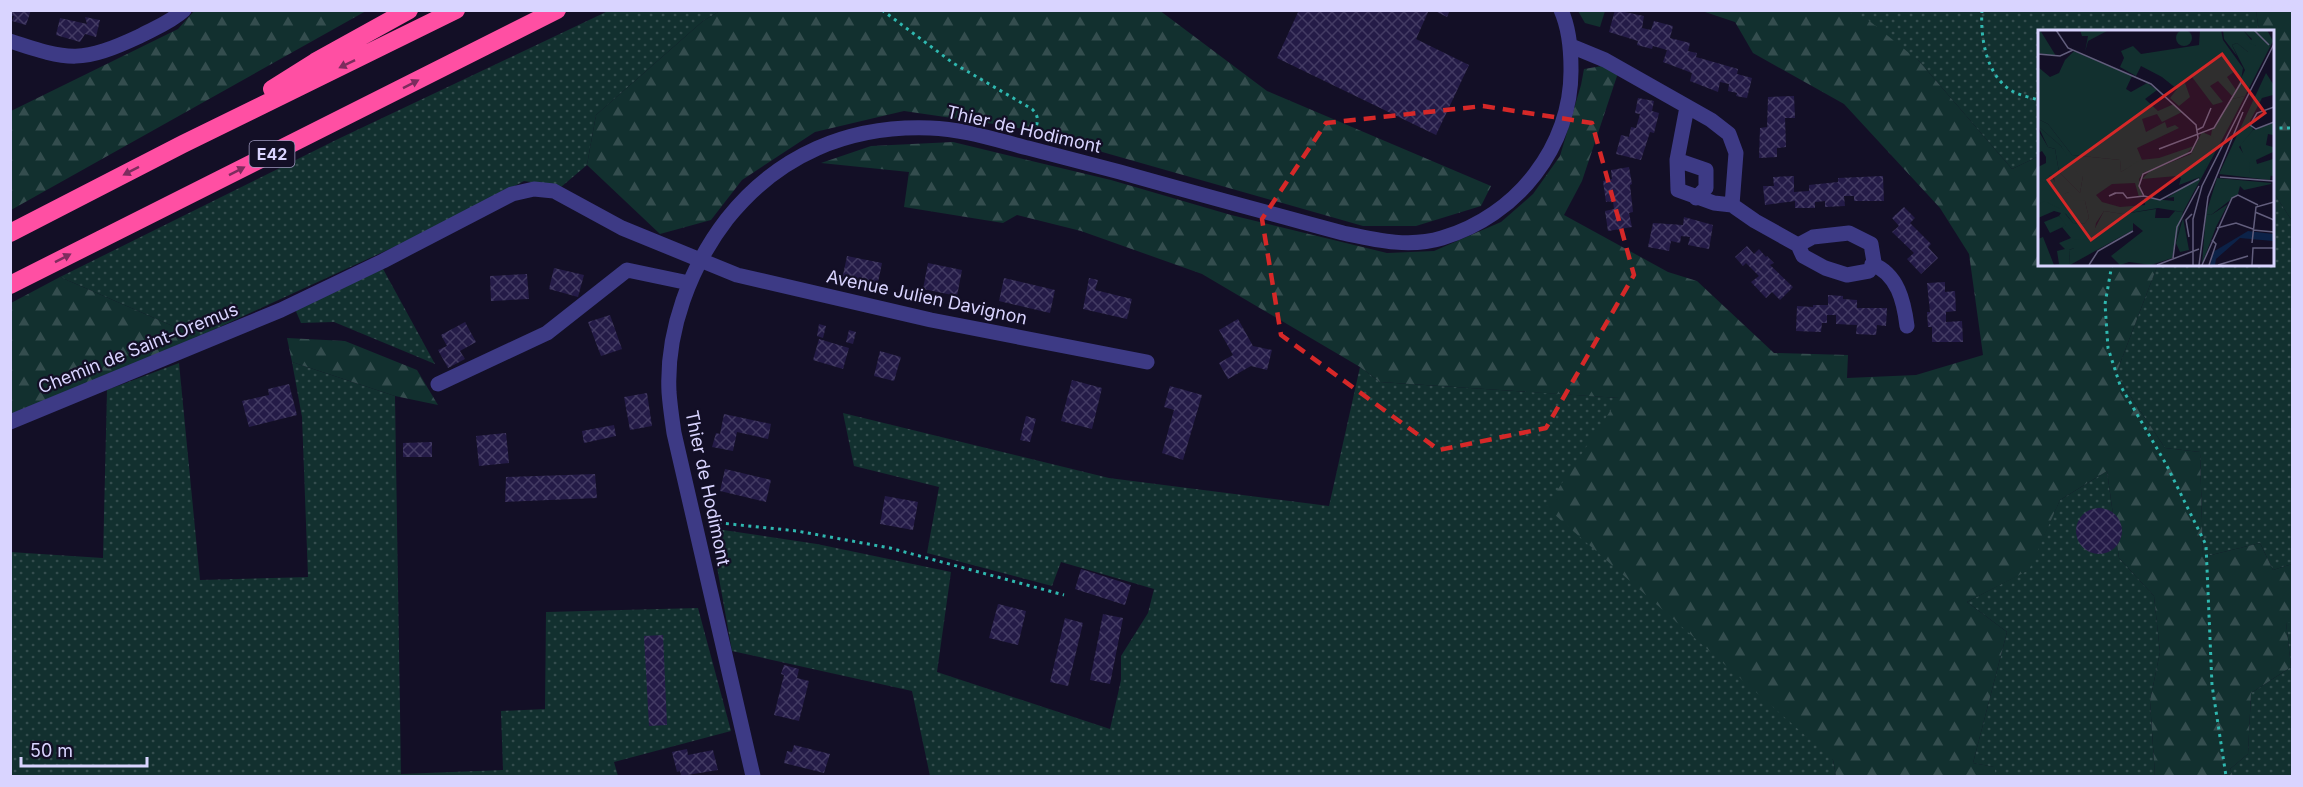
<svg xmlns="http://www.w3.org/2000/svg" width="2303" height="787" font-family="Inter,sans-serif">
<defs>
<pattern id="grass-dots" width="8" height="8" patternUnits="userSpaceOnUse" patternTransform="scale(1.5)"><rect width="8" height="8" fill="#12302f"/><path d="M2 2h.1M6 6h.1" fill="none" stroke="#344d4e" stroke-width="1.8" stroke-linecap="round"/></pattern>
<pattern id="forest-firs" width="22" height="20" patternUnits="userSpaceOnUse" patternTransform="scale(1.5)"><rect width="22" height="20" fill="#12302f"/><path d="M5 1l3.5 6h-7zM16 11l3.5 6h-7z" fill="#344d4e"/></pattern>
<pattern id="building-cross-hatch" width="8" height="8" patternUnits="userSpaceOnUse" patternTransform="scale(1.5)"><rect width="8" height="8" fill="#241b47"/><path d="M0 0l8 8M0 8l8-8" fill="none" stroke="#433b63"/></pattern>
</defs>
<rect width="100%" height="100%" fill="#130f26"/>
<!-- grass -->
<path fill="url(#grass-dots)" d="M608 11H720L703 21 596 115 587 165 561 187 524 181 433 229 198 337 60 277 338 139Z
M1844 11H2256L2259 31 2039 32V156L2012 169 1919 61Z
M2272 190 2292 221V564L2273 570 2260 543 2203 557 2200 452 2165 448 2116 374 2158 264H2272Z
M382 267 435 364 334 322 301 323 295 309Z
M292 362 395 396 401 774 503 770 501 711 545 709 546 612 698 608 731 731 614 762 618 776H11L10 552 103 558 107 390 179 363 200 580 308 577 302 417Z
M1360 367 1380 382 1620 398 1833 760 1836 776H930L912 691 732 651 710 528 817 544 951 572 937 672 1110 729 1121 680V656L1148 613 1154 589 1061 562 1052 586 927 553 939 487 854 466 843 413 1109 478 1329 506Z
M2107 471 2119 558 2154 596 2160 652 2150 701 2155 776H1995L1994 767 1973 763 2007 632 1967 602 2028 570 2060 500Z
M2286 622H2292V776H2233L2230 769 2248 754 2251 693 2291 667Z"/>
<!-- forest -->
<path fill="url(#forest-firs)" d="M195 10 366 11 11 210V111L178 29Z
M1159 10 1267 91 1491 186 1481 206 1416 226H1363L1014 127 904 111 815 132 742 180 711 220 660 234 587 165 596 115 703 21 720 11Z
M1578 11H1605L1600 27 1585 23Z
M1702 11H1844L1867 19 1919 61 2012 169 2039 156V264H2158L2116 374 2165 448 2200 452 2203 557 2260 543 2273 570 2292 564V622H2286L2291 667 2251 693 2248 754 2230 769 2233 776H2155L2150 701 2160 652 2154 596 2119 558 2107 471 2060 500 2029 570 1967 602 2007 632 1973 763 1995 767V776H1836L1833 760 1546 507 1619 398 1380 382 1360 367 1202 274 1081 231 1017 215 1003 223 904 207 909 172 821 163 871 146 953 142 1111 180 1231 215 1387 253 1434 251 1501 222 1533 194 1560 156 1581 85 1584 69 1602 66 1618 73 1582 181 1564 215 1668 272 1697 281 1774 353 1848 355 1847 378 1916 375 1983 355 1969 254 1940 208 1844 104 1753 53 1735 22Z
M2256 11H2292V221L2272 190V32L2259 31Z
M60 277 198 337 11 416V303Z
M287 338 345 341 417 370 438 405 395 396 292 362Z"/>
<!-- building -->
<path fill="url(#building-cross-hatch)" d="M10 10H31L26 25 12 21 14 16H10Z
M1299 10H1429L1416 39 1469 65 1436 135 1277 58Z
M1433 10H1450L1447 17Z
M1615 10 1644 16 1642 28 1651 30 1654 21 1673 26 1670 38 1690 43 1688 51 1697 53 1696 57 1738 69 1737 74 1752 78 1747 98 1736 96 1737 93 1728 91 1729 84 1720 82 1718 92 1690 81 1692 73 1663 62 1667 50 1653 46 1652 49 1637 45 1638 41 1609 32Z
M85 17 100 20 96 37 85 34 80 42 56 35 60 18 87 24Z
M1794 96 1795 118H1785L1786 147 1777 148V157L1759 158 1760 128 1767 127 1768 97Z
M1638 98 1654 101 1652 111 1659 113 1654 133 1650 132 1641 160 1616 154 1621 135 1629 137 1631 127 1636 128 1640 114 1635 113Z
M1629 167 1632 184 1630 185 1633 212 1629 213 1632 227 1608 231 1605 211 1614 209 1613 201 1606 202 1603 181 1612 179 1611 170Z
M1794 176V192L1809 191V185L1838 182V178L1883 176 1884 201H1854V196H1844L1845 206 1825 207V201L1815 202V208H1795V201L1765 205 1763 186H1774L1773 177Z
M1904 207 1915 218 1910 223 1931 244 1928 247 1938 258 1921 274 1907 259 1914 253 1892 232 1899 226 1892 218Z
M1684 217 1713 225 1709 249 1688 245 1690 237 1681 236 1680 243 1671 241 1669 251 1648 247 1653 223 1683 225Z
M1747 246 1754 254 1759 249 1766 257 1767 256 1774 263 1770 265 1793 287 1780 300 1772 292 1766 298 1751 282 1759 276 1746 263 1743 266 1735 257Z
M847 256 882 263 877 287 842 280Z
M928 263 962 270 957 296 923 289Z
M554 268 584 275 578 297 549 289Z
M527 274 529 299 491 301 490 276Z
M1004 278 1055 290 1050 313 999 301Z
M1089 278 1098 280 1095 290 1132 299 1127 319 1083 309Z
M1945 282V292L1955 291 1956 311 1946 312V322L1962 321 1963 342H1932V327H1928L1927 312H1930L1927 283Z
M1828 295 1843 296V299L1857 300V308H1887L1886 326 1877 325 1876 335 1856 334 1857 325 1836 324V315H1827V323H1822L1821 332 1796 331 1797 306 1813 307V305H1828Z
M610 315 622 349 601 356 588 322Z
M1238 319 1253 346 1272 350 1267 370 1251 366 1228 379 1219 363 1233 355 1219 330Z
M465 322 476 342 460 351 465 359 448 368 438 350 447 346 441 335Z
M819 324 826 326 823 338 817 336Z
M849 330 856 332 853 344 846 342Z
M819 339 849 348 843 369 813 360Z
M880 351 901 357 894 381 874 376Z
M1072 380 1102 388 1092 429 1061 421Z
M289 384 297 415 249 427 242 401 269 395 268 389Z
M1170 386 1202 395 1183 460 1162 453 1174 410 1164 407Z
M647 393 652 426 630 430 624 397Z
M724 414 771 424 768 439 737 432 733 451 712 447 716 433 720 434Z
M1026 416 1036 419 1030 442 1020 440Z
M614 425 616 436 584 443 582 431Z
M506 433 509 463 479 466 476 436Z
M432 442V457H403V443Z
M725 469 771 480 766 502 720 491Z
M595 474 597 498 505 502 506 477Z
M885 496 918 502 913 530 880 524Z
M2076 531a23 23 0 1 1 46 0a23 23 0 1 1-46 0Z
M1081 569 1131 585 1125 605 1075 589Z
M998 604 1026 611 1018 645 989 638Z
M1103 614 1123 618 1110 684 1090 680Z
M1065 618 1083 623 1068 686 1050 682Z
M663 635 667 725 649 726 644 636Z
M784 665 799 669 797 678 809 681 799 721 774 715 784 675 781 674Z
M794 745 830 754 824 773 784 763 787 751 792 752Z
M687 749 688 755 713 750 718 770 681 776 680 771 677 772 672 752Z"/>
<g fill="none" stroke-linecap="round" stroke-linejoin="round">
<!-- path -->
<path stroke="#2fb8b0" stroke-width="3" stroke-dasharray="3 4.5" stroke-linecap="butt" d="M882 10 953 63 1032 109C1041 118 1037 124 1033 135
M1982 10C1980 39 1987 80 2016 93 2023 96 2032 98 2039 100
M2272 128H2292
M2112 264 2105 304 2108 348 2120 385 2166 464 2206 545 2212 685 2226 776
M711 522 797 531 890 548 1064 595"/>
<!-- minor -->
<path stroke="#3d3a85" stroke-width="15" d="M10 41C70 61 82 63 140 36 155 28 171 22 184 10
M1571 46 1605 60 1711 120 1729 134 1736 153 1732 205 1755 221 1798 245 1803 256 1825 268 1847 275 1869 271 1874 262 1871 244 1849 233 1813 237 1798 245
M1687 107 1677 160 1678 190 1714 203 1732 205
M1677 160 1706 170V188L1696 198
M1872 264C1898 274 1904 302 1907 326
M438 384 547 333 627 270 689 283
M10 422 281 310 383 261 512 194 534 189 554 191 622 228 737 275 931 320 1147 362
M753 776 674 433C672 419 670 406 669 392 666 331 690 267 727 219 778 155 848 125 930 128 963 129 996 140 1028 148 1058 156 1089 164 1120 172 1194 193 1269 213 1343 233 1376 240 1409 248 1442 238 1517 216 1572 146 1571 69 1571 49 1569 28 1561 10"/>
<!-- highway -->
<path stroke="#ff4fa3" stroke-width="18" d="M272 89 315 62 409 10
M10 233 183 144 456 10
M10 285 557 10"/>
</g>
<!-- one-way arrows -->
<defs><path id="oneway-solid" d="M-6-.8H1V-3.2L6.5 0L1 3.2V.8H-6Z" transform="scale(1.5)"/></defs>
<g fill="#7d2c5e">
<use href="#oneway-solid" transform="translate(347 64) rotate(154)"/>
<use href="#oneway-solid" transform="translate(411 84) rotate(-27)"/>
<use href="#oneway-solid" transform="translate(131 171) rotate(153)"/>
<use href="#oneway-solid" transform="translate(237 171) rotate(-27)"/>
<use href="#oneway-solid" transform="translate(63 258) rotate(-27)"/>
</g>
<!-- marked area -->
<path fill="none" stroke="#d62828" stroke-width="4.5" stroke-dasharray="12 8" stroke-linejoin="round" d="M1483 106 1592 123 1634 275 1546 428 1439 450 1281 335 1262 219 1326 123Z"/>
<g text-anchor="middle" dominant-baseline="central" stroke-width="4.5" stroke-linejoin="round" paint-order="stroke">
<!-- shield labels -->
<rect fill="#130f26" stroke="#9e99be" stroke-width="1.5" x="249.5" y="141" width="45" height="26" rx="4.5"/>
<g font-size="16" font-weight="bold" fill="#d9d4ff">
<text x="272" y="154">E42</text>
</g>
<!-- street labels -->
<g font-size="18" fill="#d9d4ff" stroke="#130f26">
<text transform="translate(1024 129) rotate(13)">Thier de Hodimont</text>
<text transform="translate(927 297) rotate(12)">Avenue Julien Davignon</text>
<text transform="translate(138 348) rotate(-22)">Chemin de Saint-Oremus</text>
<text transform="translate(708 488) rotate(78)">Thier de Hodimont</text>
</g>
</g>
<!-- overview -->
<g transform="translate(2038 30)">
<rect width="236" height="236" fill="#130f26"/>
<path d="M2 0 18 26 0 23ZM42 0H85L69 1 50 11 47 22 50 6H44ZM162 0H183L185 10 205 38 203 50 197 41 189 47 198 60 194 66 180 51 172 56 185 72 175 75 154 47 147 53 152 67 141 76 132 68 139 59 124 47 103 36 98 46 82 37 86 28 83 21 95 16 103 24 161 15ZM185 0H205L218 16V22H210L199 13 194 15 199 26 186 9ZM36 21 94 46 88 59 93 62 109 53 119 60 107 69 120 81 136 74 144 82 124 92 119 84 104 89 108 102 127 92 129 98 137 95 141 98 99 118 104 130 83 142 82 130 34 125 10 94 0 89V37L12 47 21 43 27 30ZM207 66 194 91 166 143 174 100 194 69ZM235 93V105L230 104 228 115 235 117V122L218 130 219 134 235 129V146L212 143 202 115 215 100ZM0 96 23 116 45 146 42 163 21 142 17 119 10 117ZM13 145 24 165 30 162 47 171 51 188 46 194 35 193 28 184 0 174V150ZM190 174 178 197 164 234 168 184 173 185ZM118 179 117 188H131L137 181 145 182 134 228 113 235 91 232 82 235 73 226 105 201 95 193V200L32 235 31 220 36 218V209L54 204 66 181 85 184ZM21 186 29 195 12 203 6 192Z" fill="#12302f"/>
<path d="M205 0H229L235 11 207 66 194 69 207 40 194 15 199 13 210 22H218V16L211 13 214 9ZM228 43 235 54V65L224 68 212 91 215 100 201 117 211 132 212 143H233L232 150 181 144ZM0 89 10 94 34 125 82 130 83 142 102 130 121 128 156 116 147 125 105 143 101 149 104 165 101 167 97 153 74 154 58 165 64 172 82 177 107 175 106 168 136 171V167L129 168 162 147 141 155 143 148 139 146 104 149 112 141 153 124 164 102 176 107 166 143 145 182 120 178 85 184 66 181 58 193 55 210 36 209V218L31 220 32 235H0V209L5 207 16 235 21 234 19 221 27 219 21 213 33 208 24 197 28 195 21 186 23 183 16 181 0 188V174L7 171 24 180 35 193 46 194 51 188 47 171 36 170 30 162 19 169 16 147 12 145 7 153 0 150V137L8 133V127L4 121 0 123V100L10 117 17 119 21 142 42 163 45 146H41L23 116 0 96ZM179 148 233 153V154L206 160 202 156 200 164 173 185 168 184ZM145 188 151 220 142 222 138 213Z" fill="#12302f"/>
<path d="M138 8a8 8 0 1 1 16 0a8 8 0 1 1-16 0Z" fill="#12302f"/>
<path d="M210 201 235 204V211L202 208 178 229 177 235H172L175 222Z" fill="#0c2248"/>
<path fill="none" stroke="#625e7d" stroke-width="1.5" d="M18 0 30 18 113 54 158 95 160 108 153 122 105 144 101 156 106 166 122 170 161 149M216 0 231 15M0 24 22 26 35 20M236 77 219 83 212 95 218 99 236 92M159 100 165 97 173 78M121 119 176 98 204 51M182 147 236 151M78 163 71 166 77 163H85L89 168 106 166M217 182 236 190M179 198 198 193 215 199M215 200 236 202M151 207 148 190 154 184M214 213 218 177 236 172M135 228 139 197 161 156M51 235 60 221 95 201M119 235 161 219M155 235V189L164 156 236 14M161 235 170 167 205 82M164 235 194 168 200 165 220 175M171 235 178 214 174 210M180 235 210 226M214 235 215 218H236"/>
<path fill="#d62828" fill-opacity="0.15" stroke="#d62828" stroke-width="3" d="M184 24 227 83 53 210 10 150Z"/>
<rect width="236" height="236" fill="none" stroke="#d9d4ff" stroke-width="3"/>
</g>
<!-- border -->
<rect width="2303" height="787" fill="none" stroke="#d9d4ff" stroke-width="24"/>
<!-- scale -->
<path d="M21 757v9h126v-9" fill="none" stroke="#d9d4ff" stroke-width="3"/>
<text x="30" y="757" font-size="18" fill="#d9d4ff" stroke="#130f26" stroke-width="4.5" paint-order="stroke">50 m</text>
</svg>
